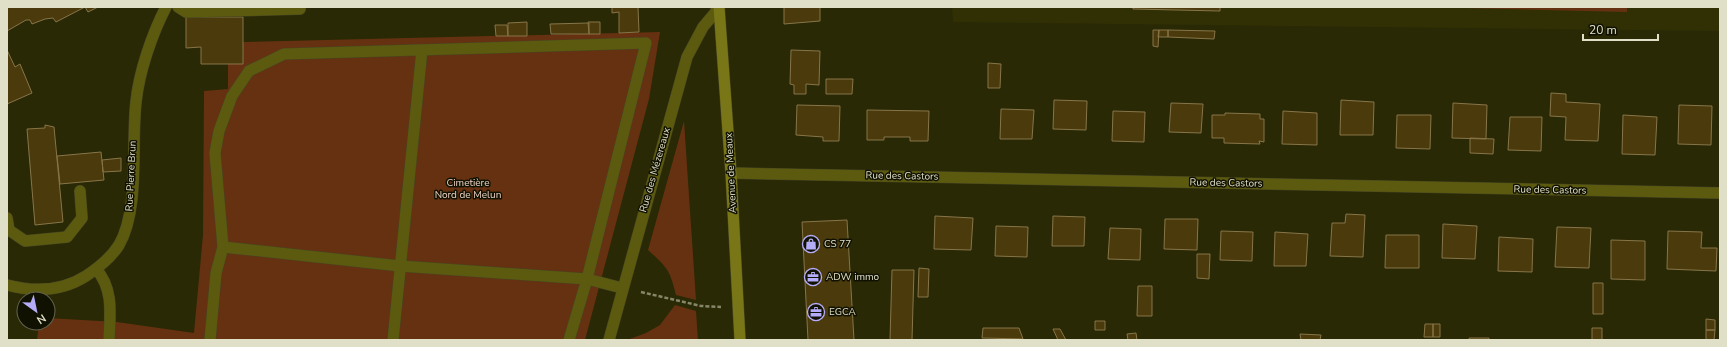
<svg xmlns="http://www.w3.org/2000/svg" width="1727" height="347" font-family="'Nunito Sans',sans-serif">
<rect width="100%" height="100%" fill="#292905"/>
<!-- built -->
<path fill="#313005" d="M952 7H1720V31L953 22Z"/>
<!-- green -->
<path fill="#663111" d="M1423 7H1627V12Z
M660 32 649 99 585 340H37L39 323H48V318L117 322 194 333 203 235 204 91 228 89V64L243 63V42Z
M684 121 696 300 676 295C670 270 667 267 648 250Z
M675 305 696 311 698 340H627L646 333 660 325Z"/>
<!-- building -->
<path fill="#4b3b0c" stroke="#877549" d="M7 7H98L88 12 85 7 56 22 53 18 45 19 32 24 30 20H26L7 31Z
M612 7H638L639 32 619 33V12L612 13Z
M784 7H820V21L784 24Z
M1133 7H1220V11L1133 9Z
M186 17H243V64H201V47L186 48Z
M527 22V36H508V23Z
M588 22H600V34H589Z
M589 23V34H551L550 24Z
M495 25H507L508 36H496Z
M1153 30H1159L1158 47 1153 46Z
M1159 30H1168V37H1158Z
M1168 30 1215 31 1214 39 1168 37Z
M7 50 15 67 20 64 32 93 7 104Z
M791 50 820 51 819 85 806 84V94H794V85L790 84Z
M988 63 1001 64 1000 88H988Z
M826 79H853L852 94H826Z
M1551 93 1566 94V102L1600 104 1598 141 1565 140 1566 117 1550 116Z
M1054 100 1087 101 1086 130 1053 129Z
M1341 100 1374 102 1373 135H1340Z
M1171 103 1203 104 1201 133 1169 132Z
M1453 103 1487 105 1486 139 1452 138Z
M797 105 840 106 839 141H823V137L796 135Z
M1679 105 1712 106 1711 145 1678 144Z
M1001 109 1034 110 1032 139H1000Z
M867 110 929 111 928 141H910V137H884V140H867Z
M1113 111 1145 112 1144 142 1112 141Z
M1283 111 1317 113V145L1282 144Z
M1225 113 1260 114V119H1264V142L1259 141 1260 144 1224 143V138H1212V115H1225Z
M1397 115H1431L1430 149 1396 148Z
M1623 115 1657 117 1655 155 1622 154Z
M1510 117H1542L1541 151 1508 150Z
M45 125 54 127 63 222 35 225 27 129 45 128Z
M1470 138 1494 139 1493 154 1470 153Z
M101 152 104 180 60 184 57 156Z
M121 158V171L103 172 102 160Z
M1346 214 1365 215 1363 257 1330 256 1332 223H1345Z
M935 216 973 218 971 250 934 249Z
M1053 216 1085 217 1084 246H1052Z
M1165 219H1198L1197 250 1164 249Z
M847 220 854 340H808L802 222Z
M1443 224 1477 226 1475 259 1442 258Z
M996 226 1028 227 1027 257 995 256Z
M1557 227 1591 228 1589 268 1555 267Z
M1110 228 1141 229 1140 260 1108 259Z
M1221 231 1253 232 1252 261 1220 260Z
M1668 231 1702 232 1701 248H1717L1716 271 1667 269Z
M1275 232 1308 234 1306 266H1274Z
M1386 235H1419V268H1385Z
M1499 237 1533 239 1532 272 1498 271Z
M1611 240 1645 241V280L1611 279Z
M1197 254H1210L1209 279 1197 278Z
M919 268 929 269 928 297H918Z
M892 270H914L912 340H890Z
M1593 283H1603V314H1593Z
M1138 286H1152V316H1137Z
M1706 319 1715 320V330H1706Z
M1095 321H1105V330H1095Z
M1425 324H1433V337H1424Z
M1433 324H1440V337H1433Z
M983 328H1019L1023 339 982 338Z
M1592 328H1602V340H1592Z
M1053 329H1060L1066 340H1058Z
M1706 330H1715L1714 340H1706Z
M1136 333 1137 340H1128L1127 334Z
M1300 334 1321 335 1320 340H1301Z
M1469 338H1489V340H1469Z"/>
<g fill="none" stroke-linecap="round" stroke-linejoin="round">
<!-- service casing -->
<g stroke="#464624" stroke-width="12">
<path id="service" d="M178 7 186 12 300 9
M7 218 9 230 25 241 67 237 82 218 80 191
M223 247 400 266 587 279 622 288
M96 269C114 289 110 315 109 340
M210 340 216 273 223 247 215 153 219 131 232 96 249 71 284 54 646 43 587 279 569 340
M393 340 422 50"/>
</g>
<!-- minor casing -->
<g stroke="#464624" stroke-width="12">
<path id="minor" d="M731 173 1720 193
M7 285C34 292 61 292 86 276 98 268 111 258 119 245 140 209 131 144 136 102 139 72 152 34 166 7
M609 340 687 57 703 27 719 8 716 7"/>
</g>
<!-- secondary casing -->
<g stroke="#464624" stroke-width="12">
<path id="secondary" d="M719 7 731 173 740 340"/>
</g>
<!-- path -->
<path stroke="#868668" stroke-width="2.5" stroke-dasharray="4 2" stroke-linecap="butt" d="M641 292 701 306 721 307"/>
<!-- service -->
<use href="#service" stroke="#5c5a0f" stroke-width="11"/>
<!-- minor -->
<use href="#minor" stroke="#5c5a0f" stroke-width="11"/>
<!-- secondary -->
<use href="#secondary" stroke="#787616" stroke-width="11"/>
</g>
<!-- icons -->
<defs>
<g id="shop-ring" transform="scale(0.9)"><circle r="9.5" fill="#111101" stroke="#b4acf9" stroke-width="1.5"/><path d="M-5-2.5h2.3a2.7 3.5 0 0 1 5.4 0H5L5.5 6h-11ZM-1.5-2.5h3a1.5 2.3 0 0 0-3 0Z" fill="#b4acf9"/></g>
<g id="office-ring" transform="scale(0.9)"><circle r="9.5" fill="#111101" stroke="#b4acf9" stroke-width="1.5"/><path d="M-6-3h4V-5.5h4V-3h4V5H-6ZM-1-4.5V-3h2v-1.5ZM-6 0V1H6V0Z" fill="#b4acf9"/></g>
</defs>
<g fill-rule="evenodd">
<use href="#shop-ring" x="811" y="244"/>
<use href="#office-ring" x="813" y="277"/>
<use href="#office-ring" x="816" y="312"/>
</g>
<g text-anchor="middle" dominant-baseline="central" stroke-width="3" stroke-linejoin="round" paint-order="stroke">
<!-- street labels -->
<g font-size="10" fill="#e0e0c8" stroke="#111101">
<text transform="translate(655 170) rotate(-74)">Rue des Mézereaux</text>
<text transform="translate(731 173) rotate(-93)">Avenue de Meaux</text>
<text transform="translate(131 176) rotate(-87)">Rue Pierre Brun</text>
<text transform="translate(902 176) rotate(1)">Rue des Castors</text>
<text transform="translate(1226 183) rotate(1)">Rue des Castors</text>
<text transform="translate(1550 190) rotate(1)">Rue des Castors</text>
</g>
<!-- park labels -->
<g font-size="10" fill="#ecd2c5" stroke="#111101">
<text x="468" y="183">Cimetière<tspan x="468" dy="12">Nord de Melun</tspan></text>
</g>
<!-- poi labels -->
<g font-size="10" fill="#e0e0c8" stroke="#111101" text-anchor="start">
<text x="824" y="244">CS 77</text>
<text x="826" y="277">ADW immo</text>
<text x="829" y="312">EGCA</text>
</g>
</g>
<!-- border -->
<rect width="1727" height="347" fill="none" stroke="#e0e0c8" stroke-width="16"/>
<!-- north arrow -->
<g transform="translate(36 311) rotate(147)"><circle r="19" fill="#111101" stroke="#646451"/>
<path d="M0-3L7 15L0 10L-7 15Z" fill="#b4acf9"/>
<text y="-6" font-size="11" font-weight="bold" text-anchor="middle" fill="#e0e0c8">N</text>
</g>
<!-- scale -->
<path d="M1583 34v6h75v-6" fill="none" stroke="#e0e0c8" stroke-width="2"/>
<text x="1589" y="34" font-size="12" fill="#e0e0c8" stroke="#111101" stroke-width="3" paint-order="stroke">20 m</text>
</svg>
